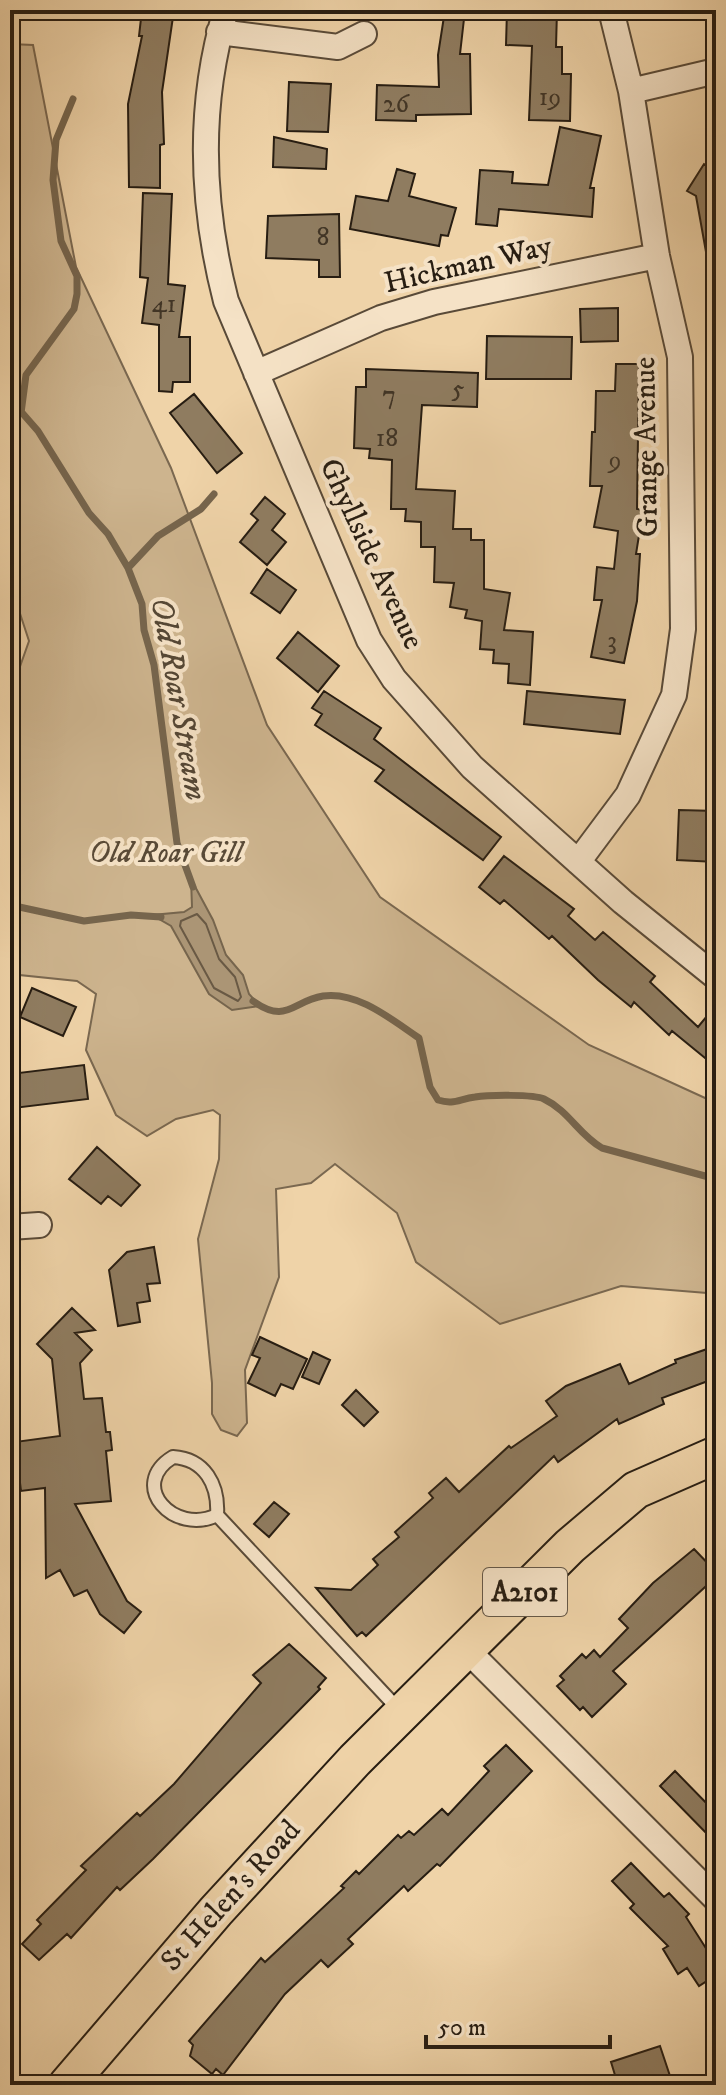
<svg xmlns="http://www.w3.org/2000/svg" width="726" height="2095" font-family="'IM FELL DW Pica',serif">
<rect width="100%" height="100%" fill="#efd3a8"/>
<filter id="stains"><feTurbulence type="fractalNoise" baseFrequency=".0025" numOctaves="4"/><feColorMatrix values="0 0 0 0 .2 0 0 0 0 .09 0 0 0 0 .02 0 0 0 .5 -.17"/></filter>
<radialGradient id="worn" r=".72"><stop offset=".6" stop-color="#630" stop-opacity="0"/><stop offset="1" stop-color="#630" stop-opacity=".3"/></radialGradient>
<!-- green -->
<path fill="#cdb48e" stroke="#7a6850" stroke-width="2" d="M10 44 33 45 76 267 171 468 267 725 380 897 589 1045 716 1103V1297L707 1293 621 1286 500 1324 416 1262 397 1213 335 1164 311 1183 276 1189 279 1277 245 1370 247 1423 237 1436 221 1430 212 1414V1383L198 1239 219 1159 220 1115 213 1110 176 1119 147 1136 116 1115 86 1050 96 994 77 981 10 974V695L29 641 10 583Z"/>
<!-- water -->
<path fill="#ab9575" stroke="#76654d" stroke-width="2" d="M191 879 213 920 226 955 243 975 249 994 260 1006 232 1010 209 994 171 926 152 915 184 912 192 907Z"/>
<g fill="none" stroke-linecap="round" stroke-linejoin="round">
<!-- shore -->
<path stroke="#695944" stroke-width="2" d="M197 914 206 924 219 959 235 977 241 997 238 1001 214 988 180 926 181 921Z"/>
<!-- stream -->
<path stroke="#76654d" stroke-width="7" d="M10 399 38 431 89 513 108 534 128 568 142 604 144 630 154 665 177 843 193 887
M21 413 26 375 74 309 77 294V276L61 241 53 180 56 140 73 99
M128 568 158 536 201 509 214 494
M10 905 84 921 131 915 161 917
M253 1001C287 1025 292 1001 323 996 358 991 392 1020 419 1038L430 1087 438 1100C454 1105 459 1099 475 1097 487 1095 534 1094 544 1099 569 1111 579 1135 602 1148L716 1179"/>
</g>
<!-- building -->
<path fill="#8f7c60" stroke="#271d12" stroke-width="2" d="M142 10H174L162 92 164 144 160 145V188L129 187 128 104 142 36H139Z
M445 10H465L460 54H470L471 114 416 115V121L376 120 377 85 439 87 438 55Z
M507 10H557L556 47H562V74H571L570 121 529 120 532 46 506 45Z
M289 82 331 84 328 132 287 131Z
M560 127 601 136 590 188H594L592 217 499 209 497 226 476 224 480 170 513 172 512 183 548 185Z
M274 137 327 149 326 169 273 167Z
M704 164 716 171V251L706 252 696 196 687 191Z
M397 169 415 174 409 196 456 208 448 236 441 235 439 246 350 229 356 196 388 201Z
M143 193 172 194 168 284 185 286 179 337H190V382H173L172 392 159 391V325L142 323 148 278 140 277Z
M339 214 340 277H319V260L266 258 268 216Z
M618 308V341L581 342 580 309Z
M487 336 572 337 571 379H486Z
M616 364H639L637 509 643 510 636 554H640L637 601 624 663 591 657 602 600H594L597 567 614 569 618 531 594 527 602 486H590L592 432H595L596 391H615Z
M366 369 478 373 477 407 422 405 416 489 455 491 453 529H471V540H484V589L510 593 504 630 533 632 530 685 508 683 509 664 493 663 494 650 480 649 482 621 465 618 467 610 450 607 454 583 434 582 435 547H421V522L405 521 406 509H391L392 460 369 458 370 449 354 448 356 387H366Z
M194 394 242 453 217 473 170 413Z
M265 497 285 514 272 530 286 542 267 565 240 542 258 520 251 514Z
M267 569 296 590 280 613 251 593Z
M298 632 339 666 318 692 277 658Z
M324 691 381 728 374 739 501 837 483 860 375 781 384 770 315 725 322 714 312 708Z
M527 691 625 700 620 734 524 724Z
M679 810 716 811V862L677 860Z
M504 856 574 909 568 916 595 940 603 932 655 976 650 982 698 1027 716 1005V1067L672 1031 669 1035 634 1002 631 1007 598 980 552 936 549 939 504 900 500 904 479 887Z
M32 988 76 1007 63 1036 20 1017Z
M84 1065 88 1099 14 1108 10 1074Z
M97 1147 140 1185 121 1206 108 1196 101 1204 69 1179Z
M154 1247 160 1283 147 1284 150 1301 137 1303 140 1322 118 1326 109 1270 127 1252Z
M72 1308 95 1330 75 1333 92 1350 80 1363 84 1399 102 1398 106 1432H110L112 1450 106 1451 111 1501 75 1504 127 1601 141 1612 124 1633 100 1614 87 1590 74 1596 60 1570 46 1578 45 1488 21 1491 15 1442 60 1436 52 1359 37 1344Z
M260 1337 307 1359 293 1389 281 1384 275 1396 248 1383 260 1358 252 1355Z
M716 1346V1378L662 1398 664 1404 619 1424 617 1419 558 1462 554 1456 366 1636 362 1632 357 1636 316 1588 351 1590 378 1565 373 1559 399 1537 395 1532 433 1498 429 1493 446 1478 459 1492 509 1446 511 1448 557 1416 546 1401 566 1386 620 1364 629 1384 676 1363 675 1360Z
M313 1352 330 1360 319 1384 302 1377Z
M356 1390 378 1412 364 1426 342 1405Z
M274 1502 289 1514 269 1537 254 1524Z
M694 1549 716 1572V1577L613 1671 626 1684 592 1717 583 1707 580 1710 557 1686 564 1680 560 1676 582 1654 586 1658 594 1650 600 1657 628 1628 619 1619 653 1583Z
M289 1644 326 1678 318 1687 320 1689 153 1859 120 1890 117 1887 71 1938 67 1934 39 1960 22 1944 41 1924 37 1920 86 1870 81 1866 137 1813 140 1816 174 1784 261 1683 253 1675Z
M506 1745 532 1771 440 1866 437 1864 408 1891 404 1886 348 1939 353 1944 328 1967 321 1960 285 1994 223 2075 216 2069 212 2074 190 2056 193 2045 189 2041 261 1958 265 1962 344 1888 341 1886 356 1871 359 1874 398 1835 401 1838 409 1831 414 1835 442 1809 448 1815 489 1771 484 1766Z
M675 1771 716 1813V1843L660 1786Z
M631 1863 664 1897 669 1893 689 1914 686 1917 716 1964V1975L699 1986 687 1968 678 1974 663 1949 668 1946 630 1908 634 1904 612 1881Z
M660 2046 673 2085H618L611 2062Z"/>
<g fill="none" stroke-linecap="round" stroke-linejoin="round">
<!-- service casing -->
<g stroke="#594a38" stroke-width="16">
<path id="service" d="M173 1457C205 1459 219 1485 217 1515 174 1536 127 1485 173 1457Z
M217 1515 400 1711"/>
</g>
<!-- minor casing -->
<g stroke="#594a38" stroke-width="28">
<path id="minor" d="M226 10C197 107 201 204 226 301L369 640 394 679 472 767 623 902 716 977
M219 32 338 47 364 34
M631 91 716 71
M256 373 381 318 434 302 657 256
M578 862 628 795 674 695 683 629 680 357 657 256 631 91 611 10
M10 1227 39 1225
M467 1650 716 1899"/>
</g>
<!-- primary casing -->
<g stroke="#271d12" stroke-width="40">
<path id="primary" d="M67 2085 216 1911 355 1760 570 1546 636 1490 716 1455"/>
</g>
<!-- service -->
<use href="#service" stroke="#f5e2c6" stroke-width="12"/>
<!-- minor -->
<use href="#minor" stroke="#f5e2c6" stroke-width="24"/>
<!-- primary -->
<use href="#primary" stroke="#efd3a8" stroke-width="36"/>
</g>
<g text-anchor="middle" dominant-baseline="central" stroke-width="8" stroke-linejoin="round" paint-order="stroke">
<!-- number labels -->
<g font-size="26" fill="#413526">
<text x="550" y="97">19</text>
<text x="396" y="104">26</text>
<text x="323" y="237">8</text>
<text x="164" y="304">41</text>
<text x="458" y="389">5</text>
<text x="389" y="395">7</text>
<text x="387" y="438">18</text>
<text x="615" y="460">9</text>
<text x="612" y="641">3</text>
</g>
<!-- shield labels -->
<rect fill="#f5e2c6" stroke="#655848" stroke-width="2" x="483" y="1568" width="84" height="48" rx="6"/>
<g font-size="28" font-weight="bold" fill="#271d12">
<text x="525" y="1592">A2101</text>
</g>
<!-- street labels -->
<g font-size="30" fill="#271d12" stroke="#f5e2c6">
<text transform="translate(468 265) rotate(-13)">Hickman Way</text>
<text transform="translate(647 447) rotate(-91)">Grange Avenue</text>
<text transform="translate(371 554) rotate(65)">Ghyllside Avenue</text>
<text transform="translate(231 1896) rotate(-48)">St Helen's Road</text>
</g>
<!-- park labels -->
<g font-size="30" font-style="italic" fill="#594a37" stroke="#f5e2c6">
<text x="166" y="853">Old Roar Gill</text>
</g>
<!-- water labels -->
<g font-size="32" font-style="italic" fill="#554735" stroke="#f5e2c6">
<text transform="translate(178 699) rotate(80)">Old Roar Stream</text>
</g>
</g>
<!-- margin -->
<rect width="726" height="2095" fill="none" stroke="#efd3a8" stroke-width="40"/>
<rect x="12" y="12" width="702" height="2071" fill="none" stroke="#271d12" stroke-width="4"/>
<rect x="20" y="20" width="686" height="2055" fill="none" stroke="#271d12" stroke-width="2"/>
<!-- scale -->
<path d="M426 2035v12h184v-12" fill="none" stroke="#271d12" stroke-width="4"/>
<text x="438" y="2035" font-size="24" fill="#271d12" stroke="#f5e2c6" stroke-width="6" paint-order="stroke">50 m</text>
<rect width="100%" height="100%" filter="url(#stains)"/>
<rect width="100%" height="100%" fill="url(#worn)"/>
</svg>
